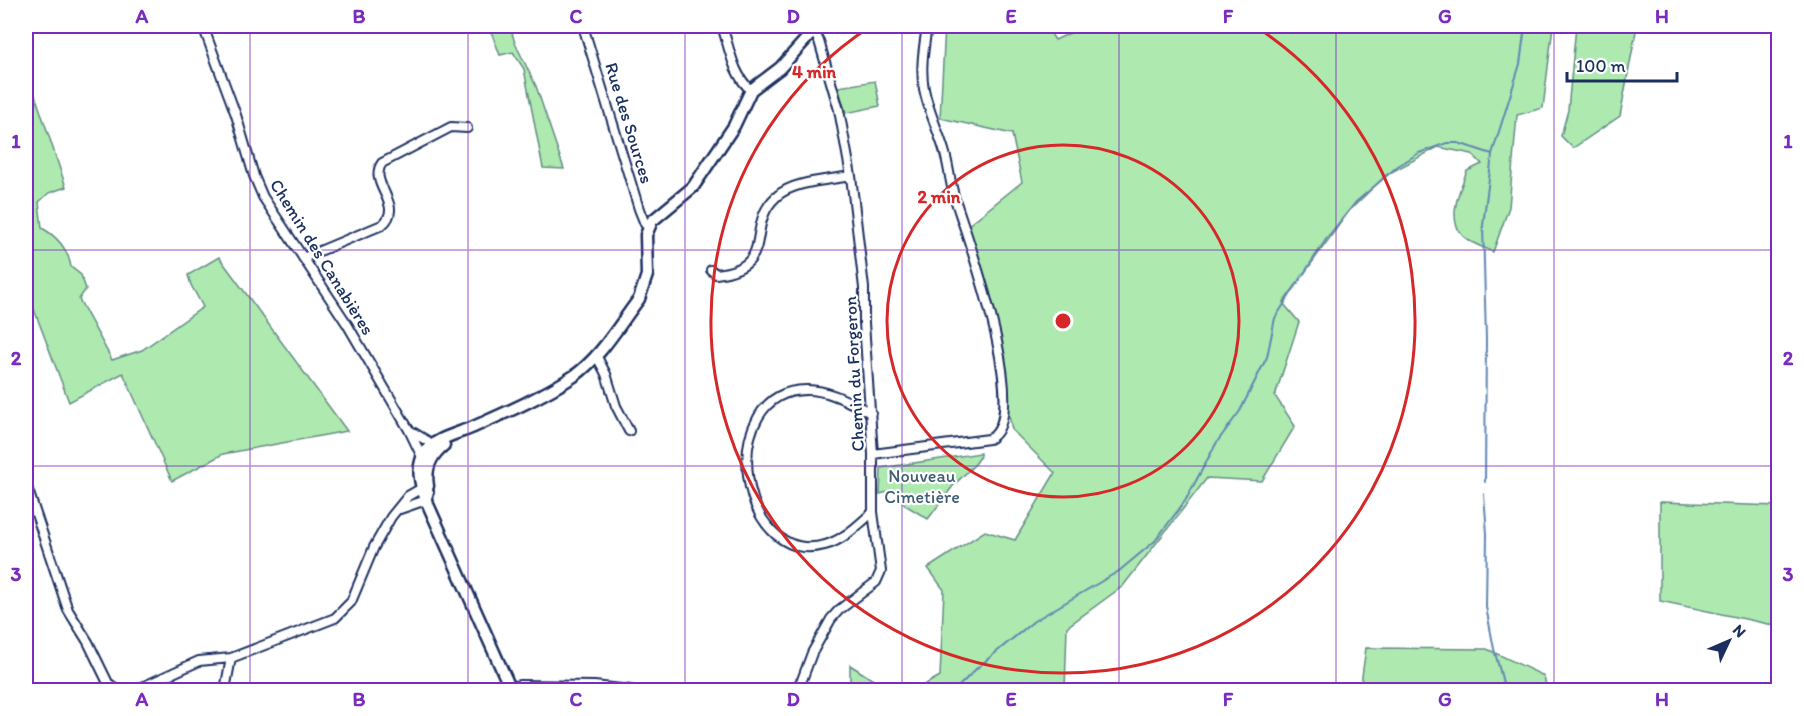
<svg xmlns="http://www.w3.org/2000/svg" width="1804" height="716" font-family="Itim,sans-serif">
<rect width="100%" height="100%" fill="#fff"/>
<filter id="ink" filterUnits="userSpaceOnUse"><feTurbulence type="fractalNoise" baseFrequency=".0167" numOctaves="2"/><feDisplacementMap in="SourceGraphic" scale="12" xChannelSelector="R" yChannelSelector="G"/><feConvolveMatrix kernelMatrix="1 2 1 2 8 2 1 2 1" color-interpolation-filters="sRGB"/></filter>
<g filter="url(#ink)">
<!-- green -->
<path fill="#aee9af" stroke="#648c86" stroke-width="1.5" d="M484 26H510L515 43 536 86 564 169 543 168 524 69 513 52 500 55 492 34Z
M945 26H1046L1055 40 1085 26H1553L1543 108 1517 115 1509 207 1493 252C1485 248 1476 245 1468 240 1444 224 1459 191 1467 171L1482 164 1472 154 1438 147 1386 175 1349 211 1283 303 1299 322 1275 396 1295 426 1262 481 1207 478 1123 586 1067 627 1065 690H915L940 676 944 590 928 568 985 531 1015 540 1055 473 1012 430 988 311 961 231 1022 182 1012 134 940 118Z
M1576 26H1637L1620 116 1573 148 1561 136 1568 110Z
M26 68 66 187 49 193 39 202 42 228C58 237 68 249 71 267L81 275 86 289 79 299 112 360 142 350 203 307 191 285 188 275 219 257 347 431 223 454 172 481 123 373 69 402 26 288Z
M875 81 880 106 846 113 838 87Z
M980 453V457L976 463 953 486 928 519 905 505 895 490 880 494 881 468Z
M1660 502 1778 506V626L1660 601Z
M1366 648 1487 649 1544 676 1547 690H1375L1361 683Z
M850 665 889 690H850Z"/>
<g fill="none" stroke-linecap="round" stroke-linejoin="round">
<!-- stream -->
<path stroke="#6287b4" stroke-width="2" d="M1485 482 1486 339 1483 225 1492 155
M1484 494 1487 534 1486 607 1494 649 1505 690
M955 690 977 668 1034 621 1119 571 1155 541 1185 501 1217 442 1240 411 1267 357 1275 318 1327 238 1356 202 1398 166 1419 153 1447 143H1458L1492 154 1520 64 1525 26"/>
<!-- street casing -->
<g stroke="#1b2f5e" stroke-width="12">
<path id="street" d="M203 26 236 115 254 176 263 197 347 324 409 430
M583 26 639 209 645 224 649 227
M722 26C729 46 733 76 751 90
M303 258 382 225C406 205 367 184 382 163L451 127 467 128
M711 270 716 274C778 267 744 226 776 197 792 181 830 180 851 176
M596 355 606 374 616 406 629 431
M871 413C851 403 830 390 807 390 714 389 737 569 825 545 844 540 859 524 873 512
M873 454 989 439C1034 418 967 237 955 199 950 183 949 166 944 150 938 130 928 110 924 89 920 68 924 47 927 26
M428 458 421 455 409 430 429 442 434 448
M26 484 68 610 88 642 108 683 118 690
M510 687 519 685 594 686 631 690
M136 690 199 661 231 658 335 618 351 602 374 547 391 517 408 496 422 488 429 492 426 500 400 509
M225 690 231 658
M794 690 802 680 812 653 831 619 839 610 876 582 881 571 873 512V454L864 323V288L851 176 839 110 819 41 813 30"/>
</g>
<!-- secondary casing -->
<g stroke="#1b2f5e" stroke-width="15">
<path id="secondary" d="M428 486C425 469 430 456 444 445
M511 690 426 500C420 484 415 466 426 451 437 438 456 434 471 428 505 413 542 397 574 376 601 357 619 325 639 299L647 275 646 235 652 221 693 187 734 126 751 90 780 68 818 26"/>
</g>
<!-- street -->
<use href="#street" stroke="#fff" stroke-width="8"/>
<!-- secondary -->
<use href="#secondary" stroke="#fff" stroke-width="10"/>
</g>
</g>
<!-- grid -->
<path fill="none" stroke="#7b2cbf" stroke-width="1.5" stroke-opacity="0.55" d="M250 26V690M468 26V690M685 26V690M902 26V690M1119 26V690M1336 26V690M1554 26V690M26 250H1778M26 466H1778"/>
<!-- distance rings -->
<g fill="none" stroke="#d62828" stroke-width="3">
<circle cx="1063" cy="321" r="176"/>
<path d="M1255 26A352 352 0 1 1 871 26"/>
</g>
<g text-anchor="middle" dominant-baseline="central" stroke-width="4.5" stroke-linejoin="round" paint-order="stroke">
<!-- street labels -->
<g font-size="18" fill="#1b2f5e" stroke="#fff">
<text transform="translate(629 123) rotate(73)">Rue des Sources</text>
<text transform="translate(322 257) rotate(58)">Chemin des Canabières</text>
<text transform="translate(854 374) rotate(-93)">Chemin du Forgeron</text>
</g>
<!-- park labels -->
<g font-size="18" fill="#405e72" stroke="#fff">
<text x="922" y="476">Nouveau<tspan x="922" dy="21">Cimetière</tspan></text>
</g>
</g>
<circle cx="1063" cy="321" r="9" fill="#d62828" stroke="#fff" stroke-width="3"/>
<g font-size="18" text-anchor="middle" font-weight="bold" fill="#d62828" stroke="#fff" stroke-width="4.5" stroke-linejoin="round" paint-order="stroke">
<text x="814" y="78">4 min</text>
<text x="939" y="203">2 min</text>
</g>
<!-- margin -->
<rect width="1804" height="716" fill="none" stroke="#fff" stroke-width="66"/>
<!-- north arrow -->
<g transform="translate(1729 641) rotate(46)" stroke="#ffffff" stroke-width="4.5" paint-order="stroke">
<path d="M0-4.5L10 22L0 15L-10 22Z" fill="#1b2f5e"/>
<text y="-9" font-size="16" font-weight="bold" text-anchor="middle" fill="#1b2f5e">N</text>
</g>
<!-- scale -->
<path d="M1567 72v9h110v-9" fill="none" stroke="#1b2f5e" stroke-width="3"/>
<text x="1576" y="72" font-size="18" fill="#1b2f5e" stroke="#ffffff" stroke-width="4.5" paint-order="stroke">100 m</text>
<rect x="33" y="33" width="1738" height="650" fill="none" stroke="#7b2cbf" stroke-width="2"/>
<g font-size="20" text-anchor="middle" font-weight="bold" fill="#7b2cbf">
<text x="142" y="23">A</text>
<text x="359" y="23">B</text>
<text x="576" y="23">C</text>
<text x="793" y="23">D</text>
<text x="1011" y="23">E</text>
<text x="1228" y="23">F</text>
<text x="1445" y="23">G</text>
<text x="1662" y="23">H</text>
<text x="16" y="148">1</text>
<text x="1788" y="148">1</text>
<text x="16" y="365">2</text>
<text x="1788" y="365">2</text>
<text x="16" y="581">3</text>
<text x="1788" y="581">3</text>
<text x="142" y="706">A</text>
<text x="359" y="706">B</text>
<text x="576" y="706">C</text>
<text x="793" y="706">D</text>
<text x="1011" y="706">E</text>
<text x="1228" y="706">F</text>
<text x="1445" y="706">G</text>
<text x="1662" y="706">H</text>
</g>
</svg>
